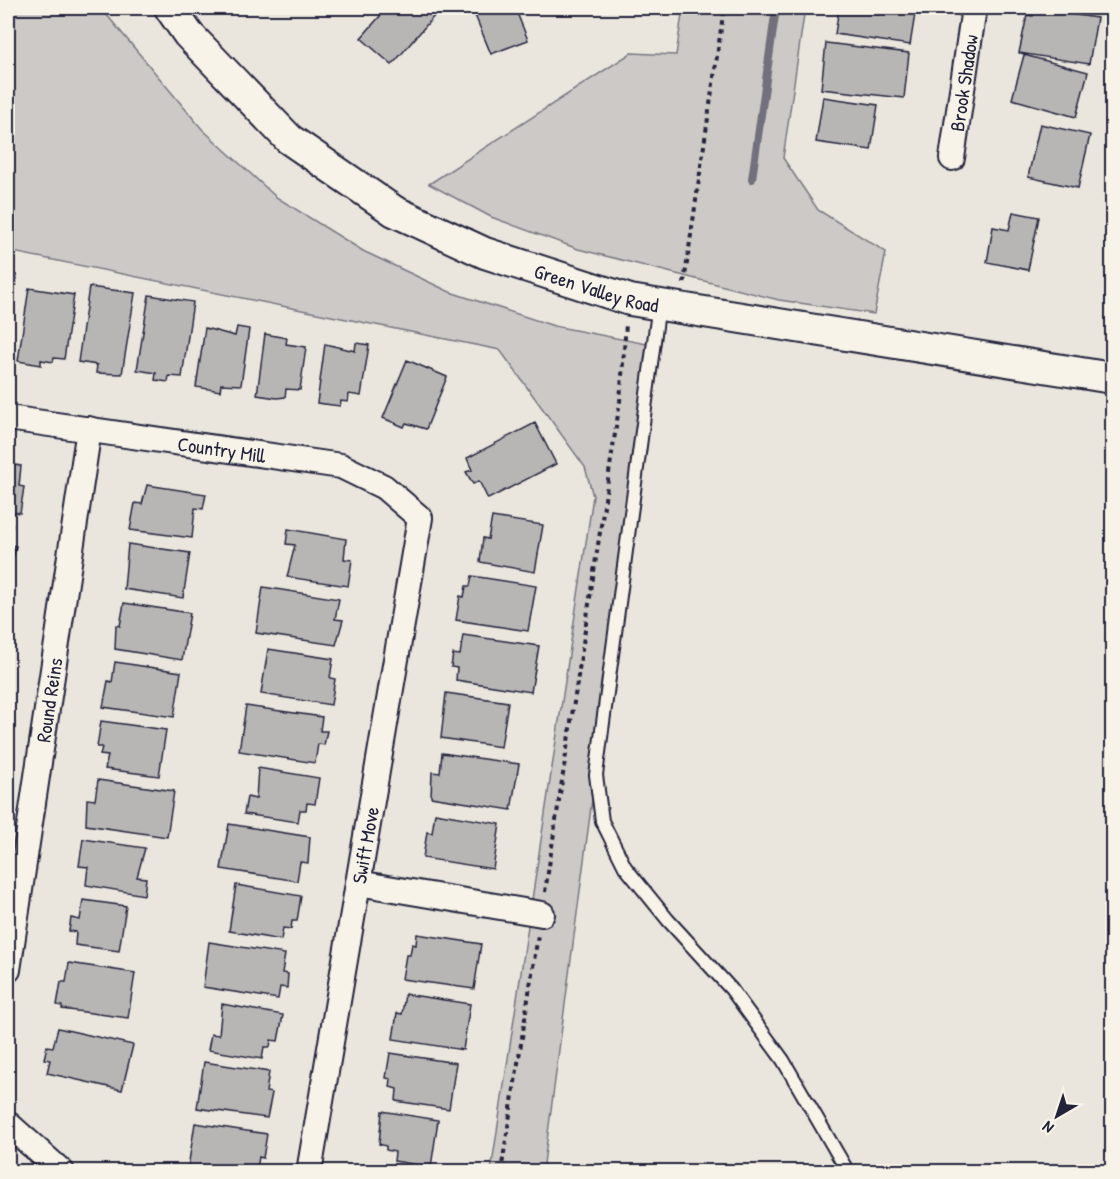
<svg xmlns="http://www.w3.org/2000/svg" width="1120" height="1179" font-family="'Patrick Hand',sans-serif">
<rect width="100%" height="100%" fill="#eae6de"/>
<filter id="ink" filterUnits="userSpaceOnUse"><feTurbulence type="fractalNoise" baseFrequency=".0167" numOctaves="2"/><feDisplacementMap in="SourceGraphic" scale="12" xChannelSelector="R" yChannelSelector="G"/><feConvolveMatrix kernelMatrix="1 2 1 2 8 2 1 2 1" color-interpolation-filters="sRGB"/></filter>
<g filter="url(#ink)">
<!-- green -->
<path fill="#cdc9c6" stroke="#787680" stroke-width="1.5" d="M8 8H101L202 129 276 197 363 251 450 292 554 326 652 345 543 1171H491L593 496 585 467 500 350 8 251Z
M683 8H805L783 158 818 210 886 252 874 314 779 300 578 249 491 217 429 184 631 53 676 55Z"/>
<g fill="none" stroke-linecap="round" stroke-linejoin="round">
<!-- stream -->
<path stroke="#716f7b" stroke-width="8" d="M752 179 776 8"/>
</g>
<!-- building -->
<path fill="#b8b6b5" stroke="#22223b" stroke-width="1.5" d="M387 8H441L392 65 361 38Z
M472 8H515L528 40 491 54Z
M839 8H916L910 45 835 34Z
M1035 9 1097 18 1089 64 1019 53 1027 15 1033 16Z
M826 43 909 53 904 98 821 89Z
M1024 55 1088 72 1076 117 1012 99Z
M823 97 878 105 871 150 816 142Z
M1040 124 1090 135 1078 188 1028 177Z
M1013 212 1039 217 1028 270 987 262 993 227 1009 230Z
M8 273 17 275 8 335Z
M89 287 135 293 122 374 96 373 97 365 78 362Z
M29 288 74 295 64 359 54 358 53 362 41 360V365L18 361Z
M149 295 193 302 182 377 169 376 168 382 155 380 156 373 137 370Z
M237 327 249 329 241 385 221 384 220 391 196 387 205 328 235 336Z
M265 334 287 338 286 344 306 347 300 390 286 389 285 397 277 398 257 395Z
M356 343 369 345 361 396 349 394 348 402 341 401 340 406 317 403 325 344 355 351Z
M407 360 447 377 426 429 406 423 404 427 383 418Z
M535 423 556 464 488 499 479 481 473 484 466 472 472 470 467 458Z
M8 464 21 466 19 486 24 487 20 513 8 511Z
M147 485 206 494 203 509 195 508 192 538 130 530 135 503 142 504Z
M492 517 543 525 535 572 480 562 483 538 488 539Z
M8 524 12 525 9 545 16 546 10 571H8Z
M288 529 346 539 344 559 352 560 348 586 287 577 295 545 286 544Z
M128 544 190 553 183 598 124 589Z
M472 576 536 586 528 631 456 620 460 596 464 597 466 586H470Z
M263 587 339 599 335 619 343 620 336 645 256 633Z
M124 603 190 613 182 660 115 649 116 625 120 626Z
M463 635 539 646 531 692 456 680 457 668 451 667 453 654 460 655Z
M268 649 333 659 330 678 335 679 331 705 261 694Z
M115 662 181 672 174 717 103 707 108 681 112 682Z
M446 693 508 702 501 747 441 738Z
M246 706 322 717 320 731H327L324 745 318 744 315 763 239 751Z
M101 721 166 730 159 776 105 769 108 756 100 755 102 747H97Z
M442 753 519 764 511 810 431 797 432 772 440 773Z
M258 768 319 778 315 804 307 803 306 810H300L298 822 244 814 247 797 256 799Z
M98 780 174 791 167 837 86 825 87 799 95 800Z
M435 813 500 824 493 869 423 858 427 832 432 833Z
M229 824 310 837 308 863 300 862 297 881 221 869Z
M83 839 145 848 137 877 146 878 144 895 86 885 88 867 79 866Z
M236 885 301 896 297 921H292L291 929 283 928 281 940 229 931Z
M83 900 126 906 119 951 75 945 76 932 69 931 71 918 80 920Z
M417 934 481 944 474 989 402 979 406 955H410L412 944 416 945Z
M209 942 285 954 282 973 288 974 287 988 280 987 278 999 203 987Z
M69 963 135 973 128 1018 62 1009V1006L57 1005 61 982H66Z
M405 994 470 1004 463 1050 393 1039 397 1013 402 1014Z
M222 1004 283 1015 278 1041 271 1040 270 1047H264L262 1059 208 1050 211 1034 219 1035Z
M58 1028 133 1045 122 1090 47 1073 50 1060 44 1059 47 1046 53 1047Z
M390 1053 456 1063 449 1109 396 1101 397 1089 390 1087 391 1079 386 1078Z
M204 1062 269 1072 266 1092 272 1093 267 1118 197 1108Z
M382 1111 438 1120 431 1167 394 1161 395 1152 386 1150V1146L379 1144Z
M195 1123 267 1134 263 1158 259 1157 257 1169 253 1168V1172H208L188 1168Z"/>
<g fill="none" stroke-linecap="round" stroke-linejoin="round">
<!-- service casing -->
<g stroke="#22223b" stroke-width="16">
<path id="service" d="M659 304 596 775 602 821 625 867 668 920 731 989 783 1060 848 1172"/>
</g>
<!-- minor casing -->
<g stroke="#22223b" stroke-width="28">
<g id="minor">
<path id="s1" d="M952 158 974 8"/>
<path id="s2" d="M8 418 341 466 384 487 420 518 309 1172"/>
<path d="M358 883 542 914"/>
<path id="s3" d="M8 970 89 429"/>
<path d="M8 1124 62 1172"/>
</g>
</g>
<!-- tertiary casing -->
<g stroke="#22223b" stroke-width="34">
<g id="tertiary">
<path id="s4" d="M170 8 188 34 289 139 394 211 485 253 630 300 1112 378"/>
</g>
</g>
<!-- path -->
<path stroke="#22223b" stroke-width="4" stroke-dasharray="4.5 4.5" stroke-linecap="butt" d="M684 283 724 8
M545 892 620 401 626 324
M501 1172 538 935"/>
<!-- service -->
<use href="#service" stroke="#f7f3e8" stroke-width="12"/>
<!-- minor -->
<use href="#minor" stroke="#f7f3e8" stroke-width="24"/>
<!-- tertiary -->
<use href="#tertiary" stroke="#f7f3e8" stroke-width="30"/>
</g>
</g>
<g text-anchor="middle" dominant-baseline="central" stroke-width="6" stroke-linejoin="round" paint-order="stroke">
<!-- street labels -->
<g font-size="20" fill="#22223b" stroke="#f7f3e8">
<text stroke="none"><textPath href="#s1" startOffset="76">Brook Shadow</textPath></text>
<text stroke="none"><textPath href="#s4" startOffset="522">Green Valley Road</textPath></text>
<text stroke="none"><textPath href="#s2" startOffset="216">Country Mill</textPath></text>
<text stroke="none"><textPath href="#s3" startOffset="273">Round Reins</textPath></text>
<text transform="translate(365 845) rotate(-80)">Swift Move</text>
</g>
</g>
<!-- margin -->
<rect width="1120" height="1179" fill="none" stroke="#f7f3e8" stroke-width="30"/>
<rect x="15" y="15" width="1090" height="1149" fill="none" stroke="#22223b" stroke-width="2" filter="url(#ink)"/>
<!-- north arrow -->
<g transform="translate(1057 1116) rotate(219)" stroke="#f7f3e8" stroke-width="4.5" paint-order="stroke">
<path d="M0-4.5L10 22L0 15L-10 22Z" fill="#22223b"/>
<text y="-9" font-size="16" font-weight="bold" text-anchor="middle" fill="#22223b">N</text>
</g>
</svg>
